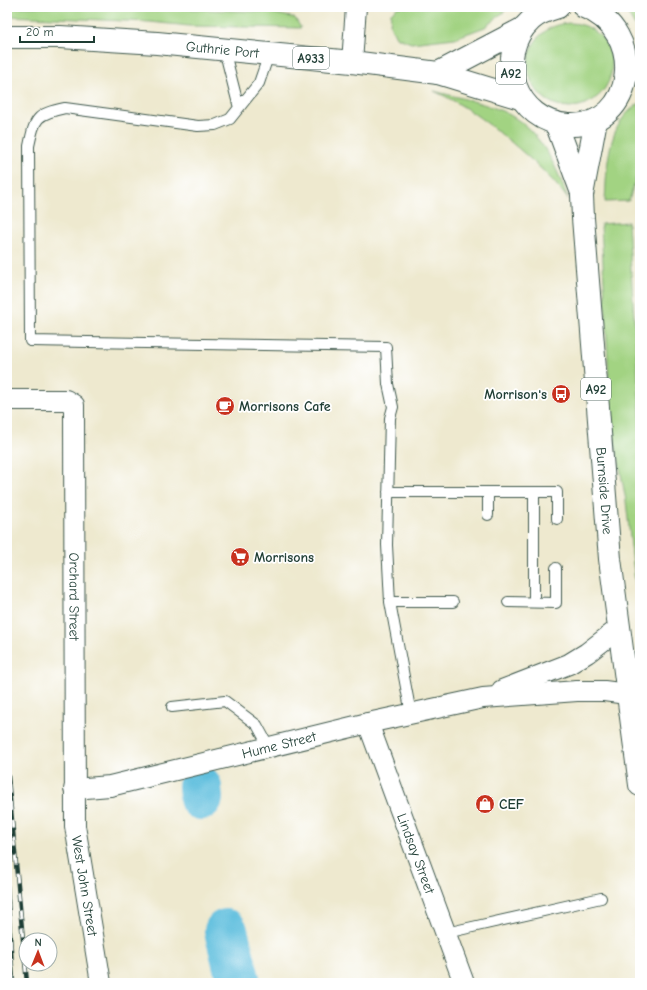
<svg xmlns="http://www.w3.org/2000/svg" width="647" height="990" font-family="'Comic Neue',sans-serif">
<rect width="100%" height="100%" fill="#fff"/>
<filter id="ink" filterUnits="userSpaceOnUse"><feTurbulence type="fractalNoise" baseFrequency=".025" numOctaves="2"/><feDisplacementMap in="SourceGraphic" scale="8" xChannelSelector="R" yChannelSelector="G"/><feConvolveMatrix kernelMatrix="1 2 1 2 8 2 1 2 1" color-interpolation-filters="sRGB"/></filter>
<filter id="wash" filterUnits="userSpaceOnUse"><feTurbulence type="fractalNoise" baseFrequency=".012" numOctaves="4" result="noise"/><feDisplacementMap in="SourceGraphic" scale="16" xChannelSelector="R" yChannelSelector="G"/><feGaussianBlur stdDeviation="0.9" result="paint"/><feColorMatrix in="noise" values="0 0 0 0 0 0 0 0 0 0 0 0 0 0 0 0 0 1.4 0 .05"/><feComposite in="paint" operator="in"/></filter>
<g filter="url(#wash)">
<rect width="100%" height="100%" fill="#eee9cf"/>
<!-- green -->
<path fill="#a2d382" stroke="#60885b" d="M7 7H135L268 12 295 18 301 28 189 26 150 22 7 16Z
M398 7H510L485 27 455 38 411 43 396 37 390 25 391 13Z
M627 7H640V35L628 14Z
M528 65a42 42 0 1 1 84 0a42 42 0 1 1-84 0Z
M434 91C456 97 491 104 510 115 541 132 557 167 568 199 551 176 532 160 511 142 485 121 465 105 434 91Z
M640 103V164L629 201 605 202C607 168 606 122 640 103Z
M628 222 640 411V627L626 501 611 419 601 224Z"/>
<!-- forest -->
<path fill="#81b570" stroke="#507952" d="M243 926 261 983H222L213 935Z"/>
<g fill="none" stroke-linecap="round" stroke-linejoin="round">
<!-- river -->
<path stroke="#60bfde" stroke-width="44" d="M200 787 201 798
M226 931 239 983"/>
</g>
</g>
<g filter="url(#ink)">
<g fill="none" stroke-linecap="round" stroke-linejoin="round">
<!-- service casing -->
<g stroke="#3e574b" stroke-width="12">
<path id="service" d="M224 49 239 108
M269 54 259 83 230 119 215 125 198 126 65 108C36 114 35 118 29 146L30 341 386 347 388 384 393 407 390 418 387 545 390 602 411 714
M388 492H557V519
M488 515V492
M390 602H453
M508 602 556 603V568
M534 602V492
M172 707 225 701 257 725 269 747
M446 933 601 898"/>
</g>
<!-- minor casing -->
<g stroke="#3e574b" stroke-width="22">
<g id="minor">
<path d="M352 62 356 7"/>
<path id="s1" d="M7 400H66L74 405 75 826 101 983"/>
<path d="M502 690 569 664 587 653 618 629"/>
<path id="s2" d="M368 723 464 983"/>
<path id="s3" d="M74 789 110 786 368 723 483 698 577 691H604L627 694"/>
</g>
</g>
<!-- primary casing -->
<g stroke="#3e574b" stroke-width="24">
<g id="primary">
<path d="M558 7C548 10 538 13 531 20 492 56 516 123 569 125 637 128 647 30 584 7"/>
<path id="s4" d="M7 37H60L157 43 352 62 438 73 520 98"/>
<path d="M438 73 522 29"/>
<path id="s5" d="M596 120 582 195 583 218 610 559 640 785"/>
<path d="M556 123 582 193"/>
</g>
</g>
<!-- service -->
<use href="#service" stroke="#fff" stroke-width="10"/>
<!-- minor -->
<use href="#minor" stroke="#fff" stroke-width="20"/>
<!-- primary -->
<use href="#primary" stroke="#fff" stroke-width="22"/>
<!-- rail casing -->
<g stroke="#1f3d34" stroke-width="4.5">
<path id="rail" d="M7 766 27 983
M7 886 13 983"/>
</g>
<!-- rail -->
<use href="#rail" stroke="#fff" stroke-width="3" stroke-dasharray="9" stroke-linecap="butt"/>
</g>
</g>
<!-- icons -->
<defs>
<g id="bus-disc" transform="scale(1)"><circle r="9.5" fill="#c8321e" stroke="#fff"/><path d="M-5-6H5V4H4V6H2V4H-2V6H-4V4H-5ZM-3.5-4V0h7V-4ZM-3.5 1.2v1.5H-2V1.2ZM2 1.2v1.5H3.5V1.2Z" fill="#fff"/></g>
<g id="cafe-disc" transform="scale(1)"><circle r="9.5" fill="#c8321e" stroke="#fff"/><path d="M-5.5-4.5H6V0H3Q3 3.5 0 3.5H-2.5Q-5.5 3.5-5.5 0ZM3-3.2v2h1.7v-2ZM-6 4.5H4V6H-6Z" fill="#fff"/></g>
<g id="supermarket-disc" transform="scale(1)"><circle r="9.5" fill="#c8321e" stroke="#fff"/><path d="M-6-5.5h2.5l.6 2H6L4.5 2H-2.5L-4.4-4H-6ZM-1.5 3.2a1.3 1.3 0 1 0 .1 0ZM3 3.2a1.3 1.3 0 1 0 .1 0Z" fill="#fff"/></g>
<g id="shop-disc" transform="scale(1)"><circle r="9.5" fill="#c8321e" stroke="#fff"/><path d="M-5-2.5h2.3a2.7 3.5 0 0 1 5.4 0H5L5.5 6h-11ZM-1.5-2.5h3a1.5 2.3 0 0 0-3 0Z" fill="#fff"/></g>
</defs>
<g fill-rule="evenodd">
<use href="#bus-disc" x="561" y="394"/>
<use href="#cafe-disc" x="225" y="406"/>
<use href="#supermarket-disc" x="240" y="557"/>
<use href="#shop-disc" x="485" y="804"/>
</g>
<g text-anchor="middle" dominant-baseline="central" stroke-width="3.5" stroke-linejoin="round" paint-order="stroke">
<!-- shield labels -->
<g fill="#fff" stroke="#627771" stroke-width="1">
<rect x="293" y="47" width="36" height="22" rx="3"/>
<rect x="496" y="62" width="30" height="22" rx="3"/>
<rect x="581" y="378" width="30" height="22" rx="3"/>
</g>
<g font-size="13" font-weight="bold" fill="#1f3d34">
<text x="311" y="58">A933</text>
<text x="511" y="73">A92</text>
<text x="596" y="389">A92</text>
</g>
<!-- street labels -->
<g font-size="14" fill="#1f3d34" stroke="#fff">
<text stroke="none"><textPath href="#s4" startOffset="216">Guthrie Port</textPath></text>
<text stroke="none"><textPath href="#s5" startOffset="373">Burnside Drive</textPath></text>
<text stroke="none"><textPath href="#s1" startOffset="260">Orchard Street</textPath></text>
<text stroke="none"><textPath href="#s3" startOffset="210">Hume Street</textPath></text>
<text stroke="none"><textPath href="#s2" startOffset="139">Lindsay Street</textPath></text>
<text stroke="none"><textPath href="#s1" startOffset="550">West John Street</textPath></text>
</g>
<!-- poi labels -->
<g font-size="14" font-weight="bold" fill="#1f3d34" stroke="#fff" text-anchor="start">
<text x="547" y="394" text-anchor="end">Morrison's</text>
<text x="239" y="406">Morrisons Cafe</text>
<text x="254" y="557">Morrisons</text>
<text x="499" y="804">CEF</text>
</g>
</g>
<!-- margin -->
<rect width="647" height="990" fill="none" stroke="#fff" stroke-width="24"/>
<!-- north arrow -->
<g transform="translate(38 952) rotate(1)"><circle r="19" fill="#ffffff" stroke="#a5b1ae"/>
<path d="M0-3L7 15L0 10L-7 15Z" fill="#c8321e"/>
<text y="-6" font-size="11" font-weight="bold" text-anchor="middle" fill="#1f3d34">N</text>
</g>
<!-- scale -->
<path d="M20 36v6h74v-6" fill="none" stroke="#1f3d34" stroke-width="2"/>
<text x="26" y="36" font-size="12" fill="#1f3d34" stroke="#ffffff" stroke-width="3" paint-order="stroke">20 m</text>
</svg>
